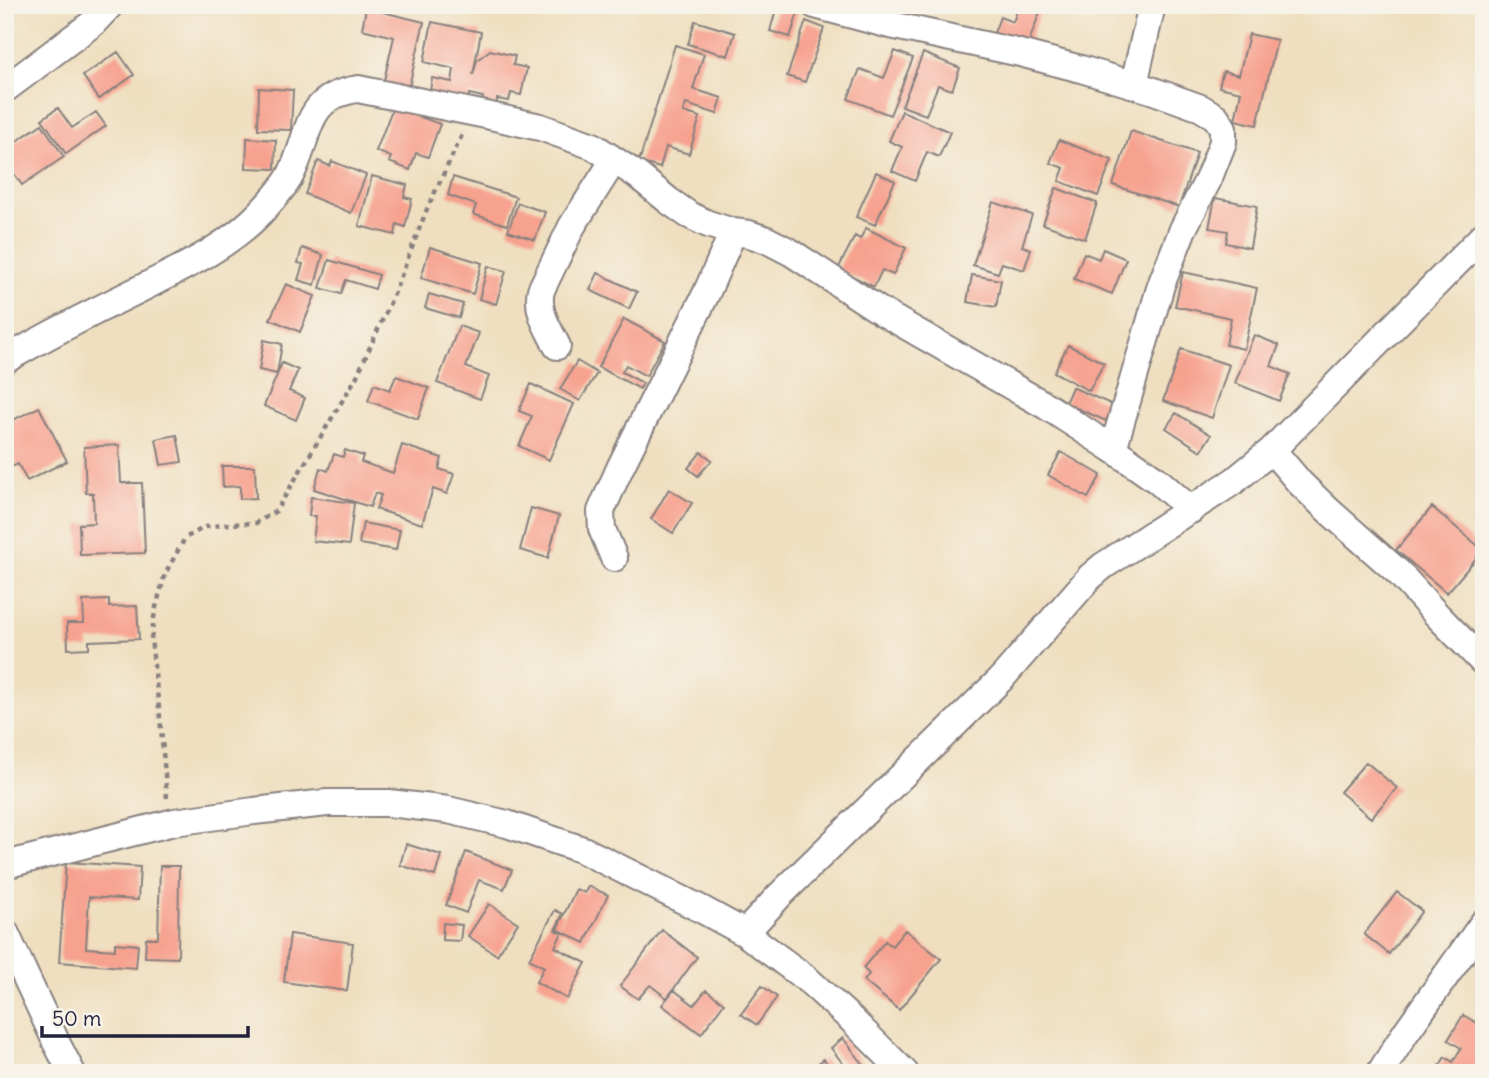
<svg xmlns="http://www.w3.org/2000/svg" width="1489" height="1078" font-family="Delius,sans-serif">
<rect width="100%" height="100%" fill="#f7f3e8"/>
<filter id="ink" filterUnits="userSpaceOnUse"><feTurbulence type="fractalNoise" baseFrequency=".0143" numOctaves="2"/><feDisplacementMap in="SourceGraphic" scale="14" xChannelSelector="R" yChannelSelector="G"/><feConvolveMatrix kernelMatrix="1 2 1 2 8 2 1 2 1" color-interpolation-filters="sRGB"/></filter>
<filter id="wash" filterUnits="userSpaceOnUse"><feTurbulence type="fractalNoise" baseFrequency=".00686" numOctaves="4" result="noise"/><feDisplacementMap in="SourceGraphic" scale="28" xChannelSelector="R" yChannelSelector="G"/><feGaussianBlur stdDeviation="1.57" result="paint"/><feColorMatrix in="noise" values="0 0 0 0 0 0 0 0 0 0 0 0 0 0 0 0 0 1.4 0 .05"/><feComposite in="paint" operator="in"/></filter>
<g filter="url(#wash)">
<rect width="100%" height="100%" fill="#efdfc0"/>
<g id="blocks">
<!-- building -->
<path fill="#f7a18f" d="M868 5H911L904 27 865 15Z
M1019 5H1032L1041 9 1026 50 992 38 1000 17 1013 22Z
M777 6 798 13 790 37 770 31Z
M366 8 424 22 407 95 382 89 394 37 362 29Z
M695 21 735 33 728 56 688 44Z
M806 21 824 28 805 82 787 76Z
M432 22 481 32 473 75 477 60 490 50 515 56 513 65 527 68 521 95 511 93 509 101 497 99 496 108 481 105 483 97 469 94 467 104 429 96 432 78 452 82 454 69 424 62Z
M1249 34 1277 40 1257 125 1235 120 1241 92 1219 87 1223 71 1239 75Z
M675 45 704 54 693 89 722 98 717 114 686 104 683 112 700 117 689 154 666 147 660 168 639 162Z
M895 51 913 58 890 115 848 99 860 69 884 78Z
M118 52 134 75 99 99 83 76Z
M923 53 960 68 952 90 938 85 926 115 902 106Z
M259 88 293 90 291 130 258 129Z
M393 107 440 124 428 157 416 153 410 170 389 162 391 157 376 151Z
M58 108 72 128 96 112 106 126 66 154 42 119Z
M902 111 950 132 939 157 927 152 915 181 892 171 902 147 889 141Z
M42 124 64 157 22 185 5 161V149Z
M1131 131 1197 153 1179 207 1113 185Z
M247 138 276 140 275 169 246 168Z
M1059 140 1112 160 1098 196 1059 181 1064 168 1050 163Z
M318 161 330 166 332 161 366 175 351 213 305 194Z
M876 172 895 181 875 225 856 217Z
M372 176 407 185 404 197 412 199 405 227 397 224 395 235 359 226Z
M453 177 516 197 507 225 473 214 476 205 448 195Z
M1056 188 1097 203 1085 239 1043 224Z
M1215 198 1257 206 1250 248 1226 243 1228 231 1209 228Z
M993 202 1032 215 1022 246 1031 249 1024 270 1002 263 998 273 973 265Z
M518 203 545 212 535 240 508 231Z
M866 228 906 248 893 275 882 270 874 287 838 269 855 236 860 239Z
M430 247 482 263 473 294 421 278Z
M302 248 323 255 315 285 298 280 303 264 298 263Z
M1103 249 1126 259 1112 294 1074 279 1084 253 1099 259Z
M329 260 379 275 375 289 346 280 341 294 320 288Z
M488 266 506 271 496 304 479 299Z
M1183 272 1257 288 1244 349 1226 345 1231 318 1175 306Z
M598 273 637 292 629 309 590 290Z
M972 275 1001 280 996 307 967 302Z
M286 284 315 296 300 332 270 319Z
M429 294 463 304 459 318 425 308Z
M624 319 665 341 646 376 626 365 622 372 643 383 640 389 598 367Z
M459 326 479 333 466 367 489 376 480 399 437 383Z
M1254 335 1279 345 1271 366 1290 374 1279 401 1235 383Z
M264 340 282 344 277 374 259 370Z
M1068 345 1104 363 1089 391 1054 372Z
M1181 349 1229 365 1212 418 1163 401Z
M577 361 597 373 580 401 560 389Z
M282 363 298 370 289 391 305 398 296 420 264 406Z
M396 376 429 388 418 419 368 401 374 384 390 390Z
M531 384 574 404 549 460 519 446 532 416 519 411Z
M1072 387 1113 405 1106 421 1065 403Z
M39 407 67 461 27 481 18 464 5 470V449L7 448 5 445V424Z
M1176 413 1211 435 1201 451 1166 428Z
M177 435 182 462 161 465 156 439Z
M119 445 121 483H142L145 553 80 555 79 524 94 523 93 493H86L84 447Z
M402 445 442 458 439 469 454 474 447 494 433 489 422 524 376 509 381 495 375 493 370 507 314 489 320 468 328 471 334 454 343 457 345 450 363 456 361 462 393 473Z
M701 452 712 460 698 476 688 468Z
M1061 452 1101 475 1088 498 1048 475Z
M222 466H255L256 498 240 499V486L223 487Z
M669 489 692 503 673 533 651 519Z
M311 497 354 503 349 545 313 541 316 516H309Z
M1432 507 1483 550 1447 593 1396 550Z
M531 508 559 516 548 558 520 550Z
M363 523 400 530 396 550 359 544Z
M109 600V607L137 606 139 639 89 641V648L68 649 67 623H84L83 601Z
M1366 762 1397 788 1371 818 1340 792Z
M406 844 441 855 435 876 400 865Z
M466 852 512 870 504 889 479 880 466 913 446 905Z
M66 862 140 867 138 900 89 897 86 948 115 950V943L138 945 136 968 59 962Z
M160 866H179L178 958 145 957 146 938H158Z
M588 886 608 895 585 943 557 929 576 889 585 893Z
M1397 892 1422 911 1389 954 1364 934Z
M489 904 518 923 497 955 468 936Z
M555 910 563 914 555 930 562 933 555 947 586 963 567 999 536 982 544 967 529 959Z
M443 923 462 925 460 941 442 940Z
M662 930 697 957 667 998 650 985 638 999 620 986Z
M905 930 941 959 899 1010 864 981 869 974 863 968 885 941 892 946Z
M290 934 353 943 347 991 284 982Z
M762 986 777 997 757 1025 741 1014Z
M674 990 694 1005 706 990 724 1003 701 1034 662 1005Z
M1463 1015 1484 1027V1068L1481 1073H1438L1436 1072 1445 1057 1453 1062 1461 1048 1448 1040Z
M843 1038 870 1073H850L831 1048Z
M824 1059 834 1073H805Z"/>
</g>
</g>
<g filter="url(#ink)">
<use href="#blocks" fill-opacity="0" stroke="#88807e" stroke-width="2"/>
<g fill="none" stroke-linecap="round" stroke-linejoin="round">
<!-- minor casing -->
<g stroke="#88807e" stroke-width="30">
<path id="minor" d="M815 5 886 24 1016 52 1081 69 1151 90 1201 108 1216 117 1223 128V142L1208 180 1183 229 1161 285 1113 449
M1134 84 1152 5
M5 89 93 23 110 5
M557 346C548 328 536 311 541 290L572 226 614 160
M5 360C46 336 89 314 132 293 177 270 228 248 262 211 271 201 282 190 289 178 312 137 301 97 358 89L486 115 540 127 593 146 637 175 669 201 689 215 708 224 733 232 749 234 767 240 792 253 882 312 1048 407 1113 449 1158 481 1191 510
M1272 450 1300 483 1329 511 1399 573 1437 615 1484 663
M614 558 602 529 601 511 620 468 706 294 733 232
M5 865 174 822 254 811 327 803H389L448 810 507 824 583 850 701 909 745 933 808 980 852 1020 905 1073
M5 932 58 1046 72 1073
M745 933 779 896 1001 679 1090 577 1103 566 1234 481 1272 450 1484 235
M1380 1073 1406 1032 1484 922"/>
</g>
<!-- path -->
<path stroke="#88807e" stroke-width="4.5" stroke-dasharray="5 5" stroke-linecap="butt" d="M167 798 160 717 151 639 155 611 165 574 185 538 205 527 230 524 256 523 276 511 356 378 394 294 427 209 462 135"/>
<!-- minor -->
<use href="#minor" stroke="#fff" stroke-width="26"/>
</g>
</g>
<!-- margin -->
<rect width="1489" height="1078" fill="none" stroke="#f7f3e8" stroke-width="28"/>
<!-- scale -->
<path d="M42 1026v10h206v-10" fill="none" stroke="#22223b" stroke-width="3.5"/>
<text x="52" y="1026" font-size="21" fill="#22223b" stroke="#f7f3e8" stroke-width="5" paint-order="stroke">50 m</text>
</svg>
